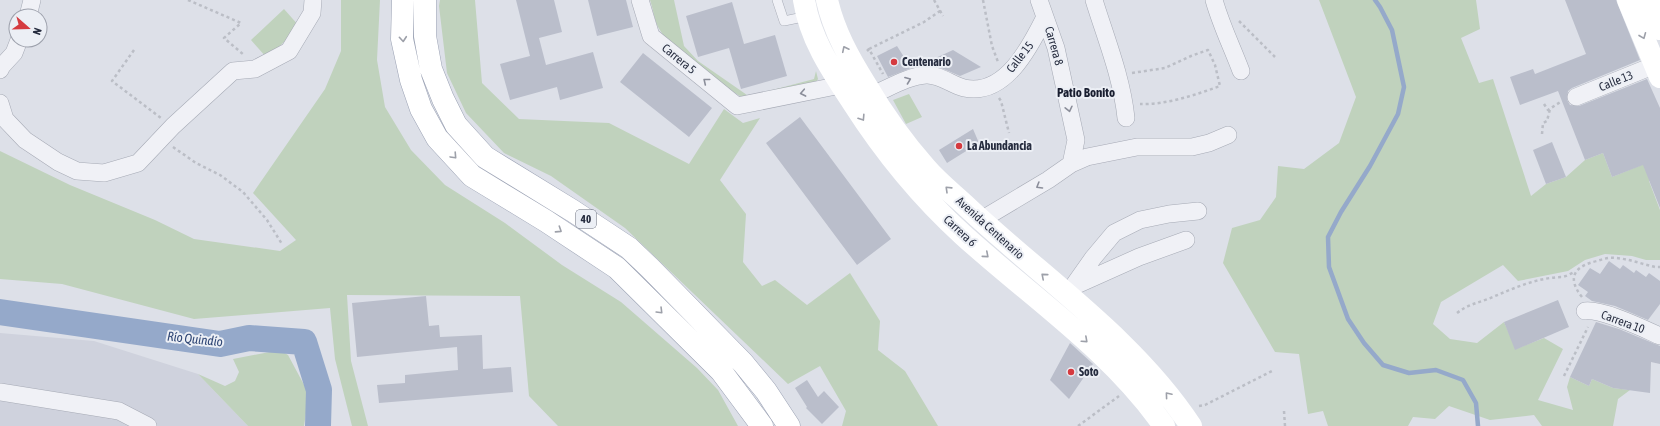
<svg xmlns="http://www.w3.org/2000/svg" width="1660" height="426" font-family="'Asap Condensed',sans-serif">
<rect width="100%" height="100%" fill="#dde0e8"/>
<!-- built -->
<path fill="#cfd2dd" d="M0 333 94 341 198 374 248 426H0Z"/>
<!-- green -->
<path fill="#c0d2bd" d="M341 0H380L377 60 385 107 411 150 445 185 505 223 562 265 621 302 697 368 718 390 738 426H558L529 396 520 296 347 295 351 361 368 426H352L335 359 330 308 194 319 62 284 0 279V151L70 185 155 220 194 239 280 251 296 240 253 193 325 89 341 51Z
M440 0H475L482 83 519 119 609 123 689 164 724 109 743 123 760 118 720 180 746 214 743 262 762 286 775 280 807 305 850 273 880 321 878 350 905 371 938 426H842L846 411 820 366 788 384 625 228 551 176 504 153 466 113 447 73 439 6Z
M650 0H674L684 46 698 61 747 95 757 94 814 79 816 71 818 79 815 84 743 98C712 78 677 60 658 27 654 19 653 8 650 0Z
M1319 0H1476L1480 29 1461 38 1479 83 1493 79 1531 196 1546 184 1566 177 1585 160 1603 153 1612 177 1644 164 1651 180 1649 181 1660 210V260H1646L1632 256 1605 254 1585 260 1568 271 1518 281 1503 265 1441 302 1433 324 1450 339 1477 343 1504 322 1516 349 1544 338 1563 349 1538 400 1573 410 1567 387 1570 377 1589 386 1592 379 1613 388 1630 390 1618 399 1613 426H1542L1534 415 1490 420 1449 406 1435 419 1413 417 1408 426H1328L1323 411 1308 414 1299 354 1275 352 1223 263 1232 228 1260 220 1276 197 1278 166 1304 169 1339 143 1356 97Z
M284 9 300 27 267 58 251 40Z
M909 94 922 117 906 124 893 100Z
M280 350 288 355 309 394 304 426H248L198 374 225 386 235 381 239 372 233 359Z"/>
<g fill="none" stroke-linecap="round" stroke-linejoin="round">
<!-- stream -->
<path stroke="#95a9ca" stroke-width="4.5" d="M1375 0 1380 7 1392 30 1404 87 1398 114 1370 166 1341 212 1328 237 1329 267 1348 319 1364 343 1383 365 1409 373 1436 370 1463 380 1476 403 1478 426"/>
<!-- river -->
<path stroke="#95a9ca" stroke-width="26" d="M0 312 220 344 249 338 304 342 319 390 318 426"/>
</g>
<!-- building -->
<path fill="#babecb" d="M516 0H554L562 32 539 38 546 65 593 52 603 88 560 100 557 87 510 100 500 64 530 56Z
M588 0H626L633 27 597 36Z
M1565 0H1616L1640 60 1572 88 1568 91 1567 100 1570 105 1579 106 1647 79 1660 108V208L1643 165 1612 177 1603 153 1585 160 1558 91 1520 105 1510 77 1533 69 1535 74 1586 54Z
M732 2 744 44 775 35 787 76 741 89 729 48 698 57 686 16Z
M897 46 911 68 888 77 877 56Z
M953 50 981 67 960 76 927 62Z
M643 53 712 108 689 137 620 82Z
M800 117 891 239 857 265 766 143Z
M973 129 979 143 947 163 939 150Z
M1552 142 1566 177 1546 184 1533 150Z
M1609 261 1620 269 1623 265 1634 273 1636 270 1646 277 1649 273 1660 281V304L1648 320 1615 306 1592 301 1585 296 1588 292 1578 285 1590 268 1600 274Z
M426 296 429 326 439 325 440 337 482 335 483 369 511 367 513 392 379 403 377 385 405 383V375L458 370 457 347 357 357 352 303Z
M1558 300 1569 327 1515 350 1504 322Z
M1596 322 1619 329 1660 346V364L1651 362 1650 393 1613 388 1592 379 1589 386 1570 377Z
M1070 343 1093 364 1069 399 1050 380Z
M807 380 818 397 824 391 839 407 822 424 806 408 807 407 795 388Z"/>
<g fill="none" stroke-linecap="round" stroke-linejoin="round">
<!-- lane casing -->
<g stroke="#a6aab5" stroke-width="10">
<path id="lane" d="M777 0 784 21 808 16"/>
</g>
<!-- street casing -->
<g stroke="#a6aab5" stroke-width="18">
<path id="street" d="M640 0 651 36 737 106 841 85 851 80
M1039 0 1056 48 1076 140 1071 164
M1094 0C1106 39 1122 78 1126 118
M1214 0C1221 25 1232 47 1241 71
M28 16 32 0
M0 70 2 66 14 53 19 40
M872 95C889 88 908 76 926 75 939 74 952 85 964 88 1005 97 1030 47 1045 17
M1576 97 1655 65
M0 103 5 119 25 140 58 162 77 171 104 173 138 163 173 126 233 71 255 69 289 51 312 13 313 0
M981 220 1048 180 1071 164 1087 157 1137 147H1192L1209 143 1228 135
M1074 285 1093 258 1114 233 1140 220 1169 214 1198 211
M1072 287 1139 257 1186 240
M1585 311C1603 309 1642 328 1660 336
M0 392 119 411 148 426"/>
</g>
<!-- primary casing -->
<g stroke="#9ba2b4" stroke-width="23">
<path id="primary" d="M403 0 402 39 411 80 421 109 437 138 472 176 546 221 617 268 721 371 762 426
M425 0V36L431 69 443 99 456 125 485 157 573 211 629 248 650 268 743 363 766 391 789 426"/>
</g>
<!-- path -->
<path stroke="#bbbec6" stroke-width="2.5" stroke-dasharray="3 3" stroke-linecap="butt" d="M188 0 241 23 224 38 244 55
M934 0 943 16
M983 0 992 46 998 62
M1239 21 1275 57
M869 49 924 22 940 11
M134 50 112 81 161 118
M867 51 869 49 883 74
M1132 73 1165 68 1191 56 1208 50 1215 65 1220 86C1195 95 1166 105 1140 104
M999 98 1001 101 1009 133
M1544 104 1548 110 1562 101
M1542 134 1543 123 1547 121 1550 109
M173 147 196 163 220 175 243 192 267 220 282 244
M1582 297C1566 277 1575 266 1597 261 1603 259 1609 257 1616 258 1629 259 1642 264 1655 267H1660
M1457 313C1467 305 1477 303 1488 299 1512 289 1535 278 1561 277 1566 277 1571 273 1575 272
M1564 376 1588 327
M1199 406 1205 405 1272 371
M1284 411 1285 426
M1078 426 1119 396"/>
<!-- lane -->
<use href="#lane" stroke="#f0f1f6" stroke-width="9"/>
<!-- street -->
<use href="#street" stroke="#f0f1f6" stroke-width="17"/>
<!-- secondary -->
<path stroke="#fff" stroke-width="22" d="M804 0C810 39 832 71 853 103 885 153 919 195 963 235 1031 297 1110 349 1164 426
M827 0C834 31 849 58 866 85 883 114 903 142 926 168 937 181 952 193 965 205 1041 277 1133 338 1191 426
M1628 0 1660 77
M1648 0 1660 29"/>
<!-- primary -->
<use href="#primary" stroke="#fff" stroke-width="22"/>
</g>
<!-- one-way arrows -->
<defs><path id="oneway-chevron" d="M-2-3.5L2.5 0L-2 3.5" fill="none" stroke-width="1.6" stroke-linecap="round" stroke-linejoin="round"/></defs>
<g stroke="#9da0a9">
<use href="#oneway-chevron" transform="translate(1643 36) rotate(68)"/>
<use href="#oneway-chevron" transform="translate(403 39) rotate(85)"/>
<use href="#oneway-chevron" transform="translate(845 49) rotate(-116)"/>
<use href="#oneway-chevron" transform="translate(862 118) rotate(57)"/>
<use href="#oneway-chevron" transform="translate(454 156) rotate(47)"/>
<use href="#oneway-chevron" transform="translate(948 189) rotate(-136)"/>
<use href="#oneway-chevron" transform="translate(559 230) rotate(33)"/>
<use href="#oneway-chevron" transform="translate(986 255) rotate(41)"/>
<use href="#oneway-chevron" transform="translate(1044 276) rotate(-139)"/>
<use href="#oneway-chevron" transform="translate(660 311) rotate(45)"/>
<use href="#oneway-chevron" transform="translate(1085 340) rotate(42)"/>
<use href="#oneway-chevron" transform="translate(1168 395) rotate(-130)"/>
</g>
<g stroke="#8b8e9a">
<use href="#oneway-chevron" transform="translate(908 80) rotate(-21)"/>
<use href="#oneway-chevron" transform="translate(706 81) rotate(-141)"/>
<use href="#oneway-chevron" transform="translate(803 93) rotate(169)"/>
<use href="#oneway-chevron" transform="translate(1069 109) rotate(77)"/>
<use href="#oneway-chevron" transform="translate(1039 186) rotate(149)"/>
</g>
<!-- markers -->
<g fill="#d53a3f" stroke="#eceff5" stroke-width="1.5">
<circle cx="894" cy="62" r="4"/>
<circle cx="959" cy="146" r="4"/>
<circle cx="1071" cy="372" r="4"/>
</g>
<g text-anchor="middle" dominant-baseline="central" stroke-width="4" stroke-linejoin="round" paint-order="stroke">
<!-- shield labels -->
<rect fill="#eceff5" stroke="#616676" stroke-width="1" x="576" y="210" width="20" height="18" rx="3"/>
<g font-size="11" font-weight="bold" fill="#262c3f">
<text x="586" y="219">40</text>
</g>
<!-- street labels -->
<g font-size="12" fill="#262c3f" stroke="#eceff5">
<text transform="translate(1054 46) rotate(74)">Carrera 8</text>
<text transform="translate(1020 57) rotate(-52)">Calle 15</text>
<text transform="translate(679 59) rotate(39)">Carrera 5</text>
<text transform="translate(1616 81) rotate(-22)">Calle 13</text>
<text transform="translate(990 228) rotate(42)">Avenida Centenario</text>
<text transform="translate(960 231) rotate(43)">Carrera 6</text>
<text transform="translate(1623 322) rotate(20)">Carrera 10</text>
</g>
<!-- poi labels -->
<g font-size="12" font-weight="bold" fill="#262c3f" stroke="#eceff5" text-anchor="start">
<text x="902" y="62">Centenario</text>
<text x="967" y="146">La Abundancia</text>
<text x="1079" y="372">Soto</text>
</g>
<!-- neighbourhood labels -->
<g font-size="13" font-weight="bold" fill="#181d2f" stroke="#eceff5">
<text x="1086" y="92">Patio Bonito</text>
</g>
<!-- water labels -->
<g font-size="13" font-style="italic" fill="#2e4574" stroke="#eceff5">
<text transform="translate(195 339) rotate(6)">Río Quindío</text>
</g>
</g>
<!-- north arrow -->
<g transform="translate(28 28) rotate(110)"><circle r="19" fill="#eceff5" stroke="#9da1ac"/>
<path d="M0-3L7 15L0 10L-7 15Z" fill="#d53a3f"/>
<text y="-6" font-size="11" font-weight="bold" text-anchor="middle" fill="#262c3f">N</text>
</g>
</svg>
